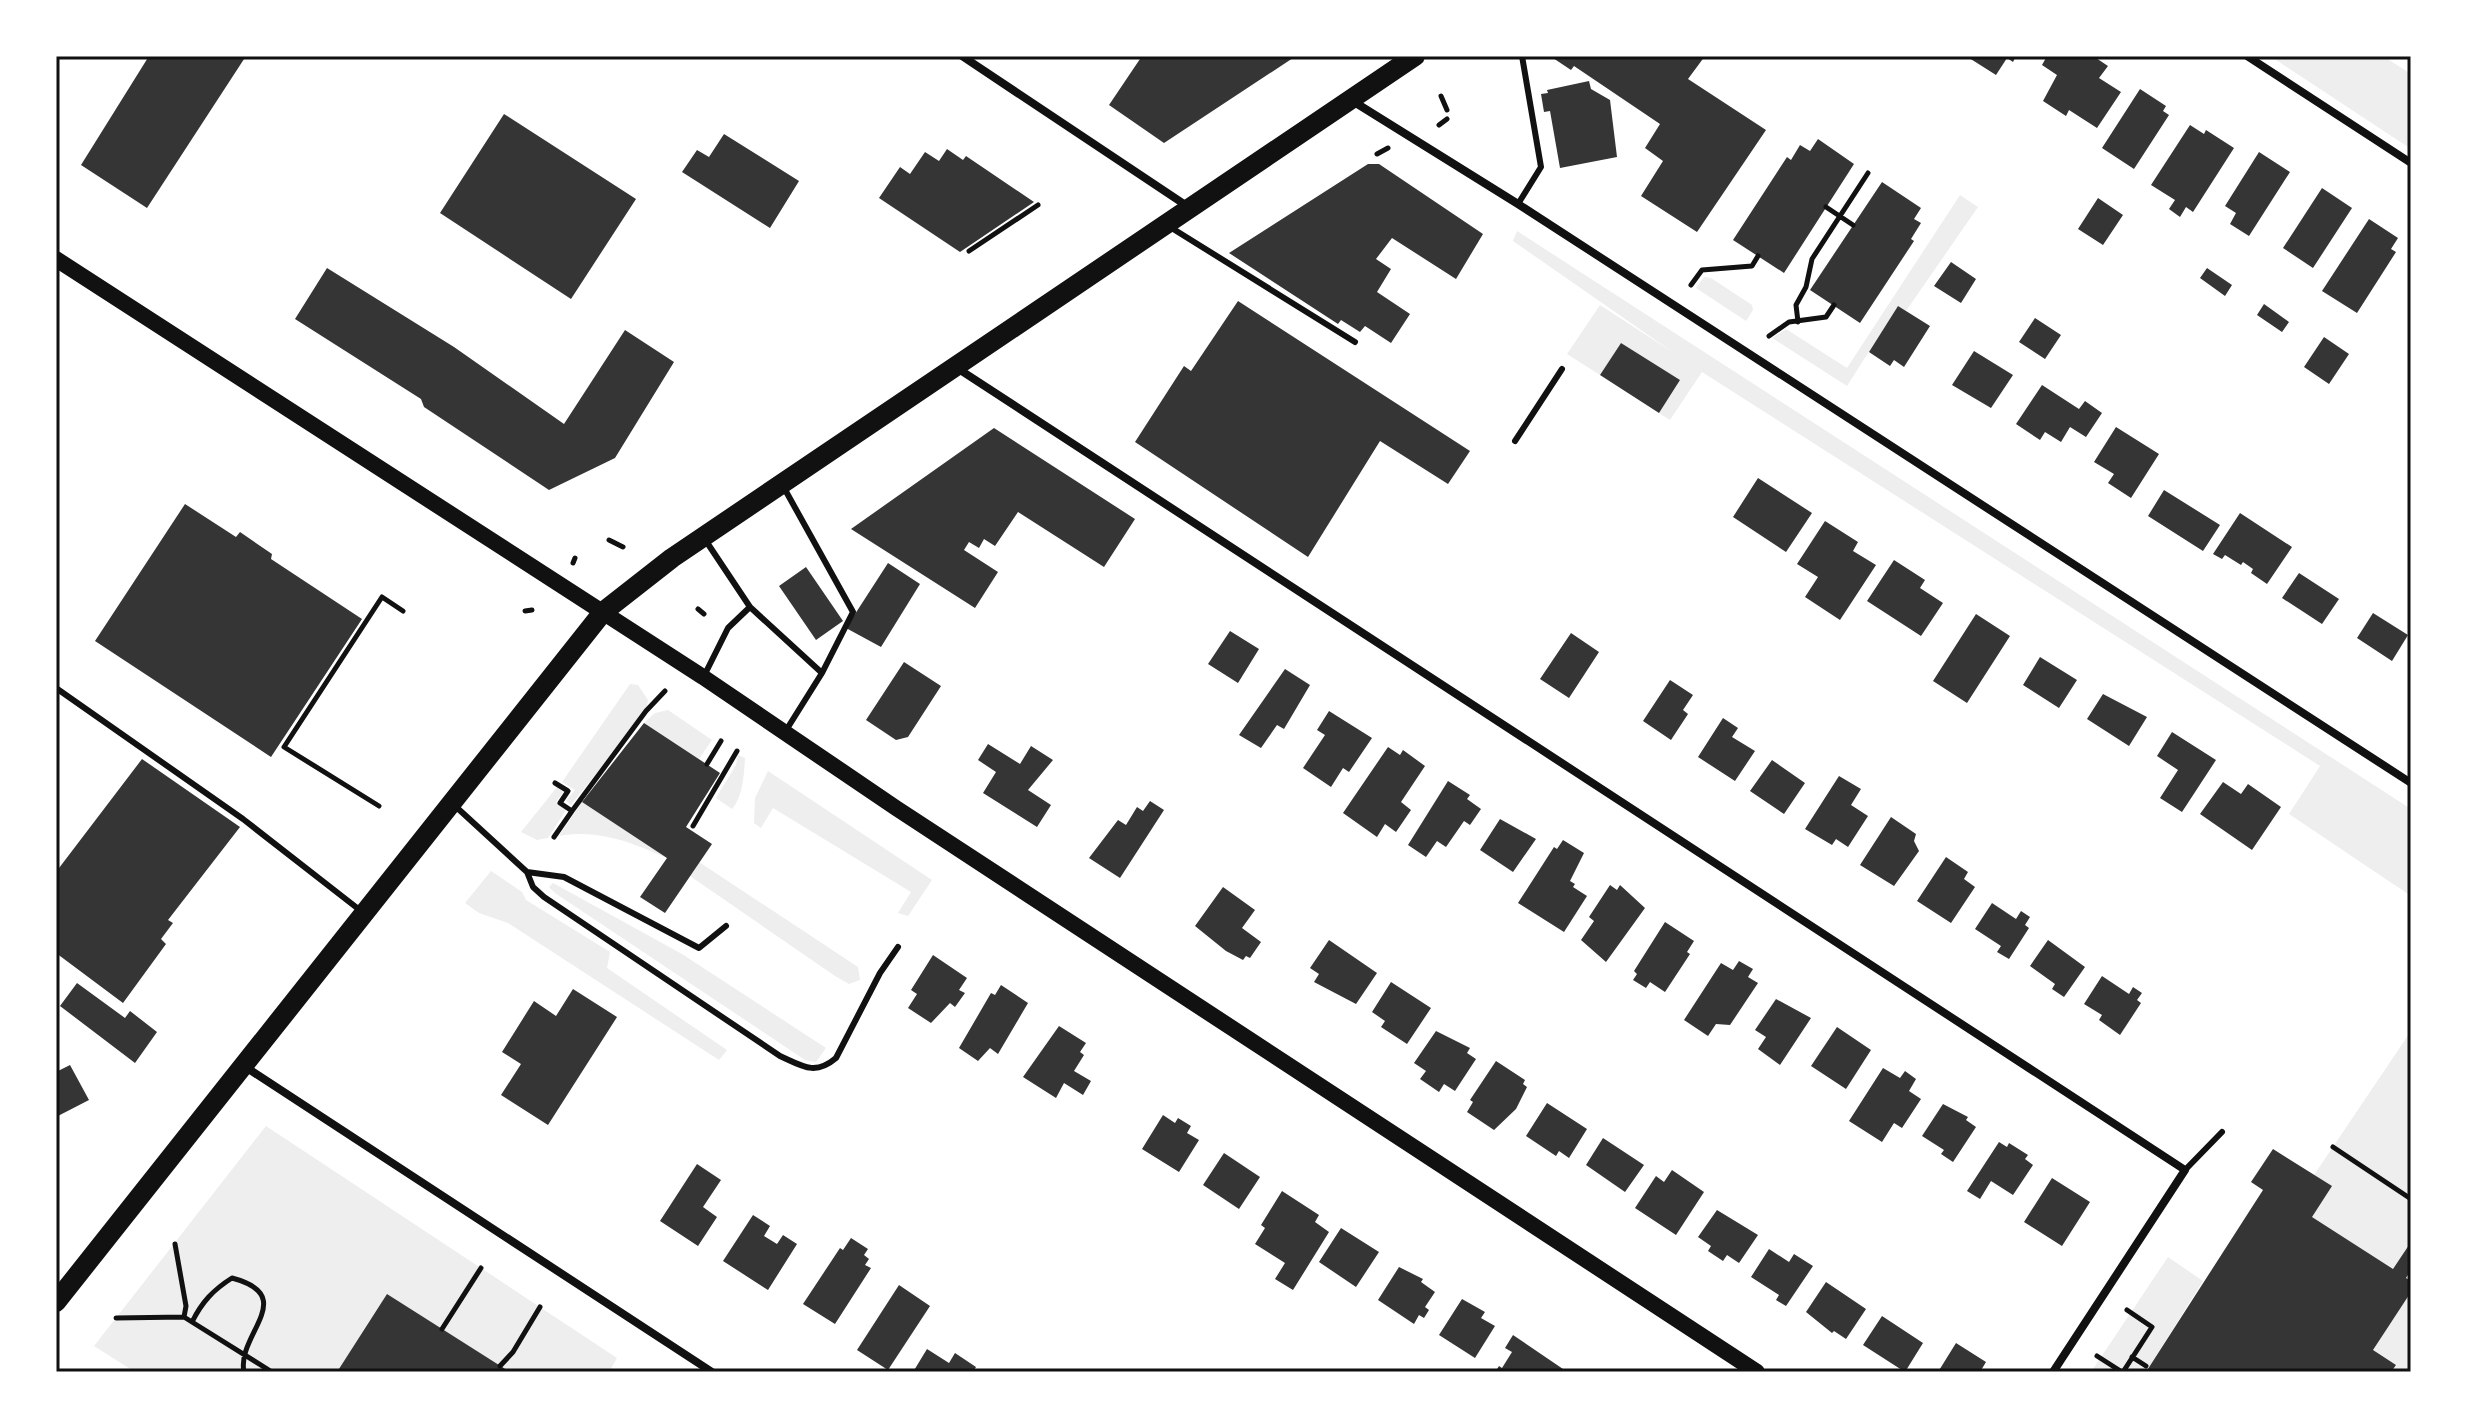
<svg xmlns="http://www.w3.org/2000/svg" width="2467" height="1428" font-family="Quicksand,sans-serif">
<rect width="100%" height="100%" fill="#fff"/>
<!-- green -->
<path fill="#eee" d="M2270 56H2383L2411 74V149Z
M1960 195 1978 207 1906 311 1898 306 1847 386 1772 338 1786 329 1847 368Z
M1517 231 2411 809V896L2289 814 2320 766 1702 372 1670 420 1659 413 1680 380 1621 343 1600 375 1567 354 1600 305 1674 353 1513 241Z
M1704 277 1711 278 1752 305 1753 310 1746 321 1696 288Z
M630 684 638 685 648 700 646 711 571 805 566 801 575 790 562 782Z
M668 710 712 740 699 759 644 723 655 713Z
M738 755 745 758C744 774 743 797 732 809L716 798 736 765Z
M768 771 932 880 908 916 898 913 911 892 773 808 761 828 754 823 755 798Z
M557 787 563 792 556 802 566 810 548 838 537 840 521 832Z
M582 802 667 858C630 842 599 829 559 836Z
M699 862 858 967 860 980 849 984 835 976 690 876Z
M491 871 522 892 526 900 610 952 607 968 727 1050 719 1060 508 923 479 913 465 903Z
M553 883 682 954 826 1048 816 1062 805 1060 555 893 549 887Z
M2411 1031V1245L2393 1269 2312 1217 2314 1175Z
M266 1126 617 1358 609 1372H510L387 1294 337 1372H135L94 1346Z
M2168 1257 2203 1281 2146 1372H2091Z
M2411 1292V1372H2391L2396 1365 2373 1350Z"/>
<!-- building -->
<path fill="#353535" d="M149 56H246L147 208 81 165Z
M1142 56H1296L1164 143 1109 105Z
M1550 56H1705L1688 79 1766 130 1697 232 1641 196 1663 161 1645 148 1660 124 1574 66 1571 70Z
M1966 56H2016L2013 62 2007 58 1996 75Z
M2047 56H2093L2108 66 2099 78 2121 92 2097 128 2069 110 2066 116 2043 101 2057 75 2042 65Z
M1589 81 1591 89 1610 100 1617 157 1560 168 1550 111 1544 112 1541 94 1548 93 1547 90Z
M2140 89 2166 106 2163 111 2169 115 2134 169 2102 148Z
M504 114 636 199 571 299 440 213Z
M2190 125 2204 134 2206 130 2234 148 2193 212 2186 207 2180 217 2169 209 2175 200 2151 185Z
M724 134 799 181 770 228 682 172 697 150 709 157Z
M1818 139 1854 164 1784 273 1733 240 1787 157 1791 160 1800 145 1810 151Z
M947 149 963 160 966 156 1034 202 960 252 879 198 900 167 910 174 925 152 939 161Z
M2259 152 2290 172 2249 236 2230 224 2236 213 2225 206Z
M1368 164H1379L1483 234 1456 279 1392 238 1376 259 1391 269 1377 292 1410 314 1391 343 1365 326 1360 332 1341 320 1338 324 1229 253Z
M1882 182 1921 208 1914 219 1921 223 1911 239 1914 241 1860 323 1810 290Z
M2322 188 2352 208 2313 268 2283 248Z
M2098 198 2123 215 2103 245 2078 229Z
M2369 219 2398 238 2391 249 2396 252 2357 313 2322 291Z
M1951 262 1976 279 1961 303 1934 286Z
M327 268 454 347 564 424 625 330 674 362 615 458 549 490 424 407 421 399 295 319Z
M2207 268 2232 285 2225 296 2200 278Z
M1238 301 1470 451 1448 484 1380 441 1308 557 1135 442 1184 366 1191 371Z
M2264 304 2289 322 2282 332 2257 315Z
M1898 306 1930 326 1904 367 1894 360 1890 366 1869 352Z
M2035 318 2061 335 2045 359 2019 342Z
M2324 337 2349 354 2329 384 2304 367Z
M1621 343 1680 380 1659 413 1600 375Z
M1974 351 2013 375 1991 408 1952 385Z
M2042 385 2079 409 2085 401 2102 413 2086 437 2070 427 2061 442 2045 432 2040 440 2016 424Z
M2116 427 2159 454 2131 498 2108 483 2114 474 2094 462Z
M994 428 1135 519 1104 567 1018 512 995 546 984 539 979 548 969 542 964 550 998 572 975 608 851 529Z
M1758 478 1812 513 1786 552 1733 517Z
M2164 490 2220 525 2203 551 2148 516Z
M185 504 236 537 240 532 272 554 271 559 362 619 271 757 95 641Z
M2240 513 2292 547 2267 584 2251 573 2253 569 2243 562 2241 565 2225 555 2222 559 2213 554Z
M1825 521 1858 542 1853 551 1876 565 1840 620 1805 597 1818 577 1797 564Z
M1894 560 1925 580 1920 588 1943 603 1921 636 1867 601Z
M888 563 920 584 881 647 846 628Z
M806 567 843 621 816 640 779 586Z
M2299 573 2339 599 2322 624 2282 598Z
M2373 613 2408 635 2392 661 2357 638Z
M1976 614 2010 636 1967 703 1933 681Z
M1230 631 1259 649 1238 683 1208 664Z
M1571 633 1599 652 1569 698 1540 679Z
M2040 657 2077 680 2059 708 2023 685Z
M904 662 941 686 908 737 896 740 866 720Z
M1285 669 1310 685 1284 729 1277 725 1261 748 1239 735Z
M1670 680 1693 695 1683 710 1688 714 1671 740 1643 721Z
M2103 694 2147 717 2129 746 2087 719Z
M1329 711 1372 738 1349 772 1343 768 1331 787 1303 768 1325 735 1317 730Z
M1723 718 1738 728 1732 737 1755 751 1735 781 1698 757Z
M644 723 720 773 686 827 712 844 665 913 640 897 667 858 582 802Z
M2172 732 2216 760 2182 812 2160 798 2178 770 2157 756Z
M988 744 1020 764 1031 746 1053 760 1028 790 1051 805 1037 827 983 793 996 772 978 760Z
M1388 747 1400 755 1403 750 1425 766 1401 802 1411 810 1396 832 1385 824 1377 837 1343 813Z
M142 759 240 827 168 920 173 923 161 939 166 944 123 1003 56 953V872Z
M1772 760 1805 783 1784 814 1750 791Z
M1839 776 1861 789 1851 805 1868 816 1848 847 1836 839 1832 845 1805 829Z
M1448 781 1470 795 1467 799 1481 809 1470 825 1464 821 1446 847 1437 841 1426 857 1408 845Z
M2223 782 2241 794 2248 784 2281 807 2252 850 2200 814Z
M1150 801 1164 810 1120 878 1089 858 1118 820 1126 825 1137 807 1143 811Z
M1891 817 1916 834 1914 841 1919 851 1894 886 1860 865Z
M1500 819 1536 839 1513 872 1480 850Z
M1563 840 1584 853 1570 881 1575 884 1573 887 1587 896 1564 932 1518 903 1554 847 1557 849Z
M1946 857 1968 872 1964 879 1975 887 1951 923 1917 901Z
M1610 885 1617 890 1620 885 1645 908 1606 962 1581 940 1594 921 1589 917Z
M1223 887 1255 910 1242 928 1261 942 1250 958 1246 956 1243 960 1226 951 1195 926Z
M1992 903 2016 919 2021 911 2030 917 2025 925 2029 928 2009 959 1997 952 2001 946 1975 929Z
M1665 922 1694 941 1687 952 1690 954 1665 992 1650 982 1646 988 1633 980 1637 974 1634 971Z
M1329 940 1377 973 1356 1004 1314 982 1319 974 1310 968Z
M2048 940 2085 967 2064 997 2052 989 2055 984 2030 966Z
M933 955 967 978 959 990 965 993 955 1007 950 1003 931 1023 908 1008 917 994 911 990Z
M1739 961 1753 969 1748 977 1758 983 1730 1025 1716 1024 1708 1036 1684 1020 1721 963 1733 970Z
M2102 976 2129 994 2133 987 2142 993 2137 1000 2141 1003 2120 1035 2099 1020 2102 1015 2084 1004Z
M1391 982 1431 1008 1407 1044 1381 1027 1385 1021 1372 1012Z
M77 983 125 1018 130 1011 157 1032 135 1063 60 1006Z
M1001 985 1028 1003 998 1054 990 1048 978 1061 959 1048 991 993 995 995Z
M573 989 617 1017 548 1125 501 1095 521 1064 502 1052 534 1001 556 1016Z
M1776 999 1811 1018 1780 1065 1758 1049 1766 1037 1755 1030Z
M1059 1026 1086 1043 1080 1052 1084 1055 1074 1071 1091 1081 1083 1095 1064 1083 1056 1098 1023 1077Z
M1837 1027 1871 1050 1846 1089 1811 1066Z
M1436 1031 1470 1048 1467 1053 1476 1059 1455 1091 1444 1084 1439 1092 1420 1079 1426 1071 1414 1063Z
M1496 1061 1525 1080 1523 1084 1527 1087 1516 1109 1494 1130 1467 1112 1473 1102 1470 1100Z
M70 1065 89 1100 56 1117V1072Z
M1883 1068 1900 1078 1905 1071 1916 1079 1909 1091 1921 1099 1902 1128 1894 1123 1882 1142 1849 1121Z
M1547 1103 1587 1129 1569 1158 1559 1151 1556 1156 1526 1136Z
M1943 1104 1968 1117 1966 1120 1976 1127 1953 1162 1941 1154 1944 1150 1922 1136Z
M1163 1115 1175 1123 1178 1118 1191 1126 1187 1133 1199 1140 1179 1172 1142 1149Z
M1603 1138 1644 1165 1625 1192 1586 1165Z
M1999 1142 2007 1147 2009 1143 2028 1155 2025 1159 2033 1165 2013 1195 1991 1181 1980 1199 1967 1191Z
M2273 1149 2332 1186 2312 1217 2393 1269 2411 1242V1270L2406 1278 2411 1281V1292L2373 1350 2396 1365 2391 1372H2146L2263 1190 2251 1182Z
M1224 1153 1260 1177 1239 1209 1203 1185Z
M697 1164 721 1180 703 1207 717 1217 698 1246 660 1221Z
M1672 1170 1704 1192 1676 1235 1635 1208 1656 1176 1664 1182Z
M2052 1178 2090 1202 2062 1246 2024 1222Z
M1282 1191 1319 1215 1315 1222 1329 1232 1293 1290 1275 1279 1285 1263 1255 1244 1265 1228 1261 1225Z
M1717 1210 1758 1235 1739 1263 1727 1255 1723 1261 1708 1251 1711 1246 1698 1237Z
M753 1215 770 1226 764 1236 777 1244 783 1235 797 1244 768 1290 723 1261Z
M1341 1228 1379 1252 1356 1287 1319 1262Z
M851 1238 868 1249 864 1255 869 1259 865 1265 871 1268 835 1324 803 1304 840 1248 843 1250Z
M1769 1249 1789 1262 1794 1254 1813 1266 1786 1306 1776 1300 1779 1295 1751 1277Z
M1399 1267 1423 1279 1421 1282 1435 1292 1425 1307 1429 1310 1424 1318 1419 1315 1414 1324 1378 1300Z
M1826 1282 1866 1309 1846 1339 1834 1331 1832 1333 1806 1312Z
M899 1285 930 1306 888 1370 857 1350Z
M387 1294 510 1372H337Z
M1462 1299 1485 1312 1481 1318 1495 1326 1475 1358 1439 1335Z
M1882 1316 1923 1343 1905 1372 1863 1345Z
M1513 1335 1563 1369 1561 1372H1495L1499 1366 1502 1368 1512 1352 1505 1348Z
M1956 1343 1986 1362 1980 1372H1938Z
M927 1349 949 1363 955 1353 976 1367 973 1372H913Z"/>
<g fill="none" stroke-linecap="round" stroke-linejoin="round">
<!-- path -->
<path stroke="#111" stroke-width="5" d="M1441 96 1447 110
M1439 125 1447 119
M1377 154 1388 148
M1826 207 1853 225
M969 251 1038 205
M1691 285 1702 270 1752 266 1758 256
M1798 322 1796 305 1806 287 1812 259 1868 173
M1769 336 1789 322 1826 317 1834 305
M609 540 623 547
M573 563 575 558
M698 609 704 614
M525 611 532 610
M707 764 721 741
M379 806 284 747 382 597 403 611
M572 811 646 711 665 691
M693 826 737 751
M554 837 572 811 560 803 568 791 555 783
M2333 1147 2411 1199
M175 1244 186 1306 184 1317
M2411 1281V1280
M116 1318 184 1317 272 1372
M192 1322C202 1302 213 1290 232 1278 300 1296 236 1335 244 1372
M442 1329 481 1268
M2097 1356 2122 1372
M2132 1357 2146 1366
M500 1366 513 1352 540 1307
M2123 1372 2152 1327 2127 1310"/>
<!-- service -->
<path stroke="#111" stroke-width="6" d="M1518 204 1541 167 1522 56
M1170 227 1355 342
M1515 441 1562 369
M783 486 853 612 822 673
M706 541 750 607
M705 674 728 628 750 607 822 673 785 732
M56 688 243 819 361 911
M454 805 527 872 533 887 544 897 780 1056C802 1066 815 1076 836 1058L880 973 898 947
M527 872 564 877 699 948 726 926
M2185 1170 2222 1132"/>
<!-- minor -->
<path stroke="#111" stroke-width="8" d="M962 56 1190 208
M2247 56 2411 163
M1351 100 1518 204 2411 783
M957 368 2185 1170 2053 1372
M244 1066 712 1372"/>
<!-- secondary -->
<path stroke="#111" stroke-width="16" d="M56 259 703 677 896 808 1757 1372"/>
<!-- primary -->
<path stroke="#111" stroke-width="20" d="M56 1302 603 612 672 558 1415 56"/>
</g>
<!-- border -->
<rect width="2467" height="1428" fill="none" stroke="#ffffff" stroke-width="116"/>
<rect x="58" y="58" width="2351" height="1312" fill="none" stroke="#111" stroke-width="3"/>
</svg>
